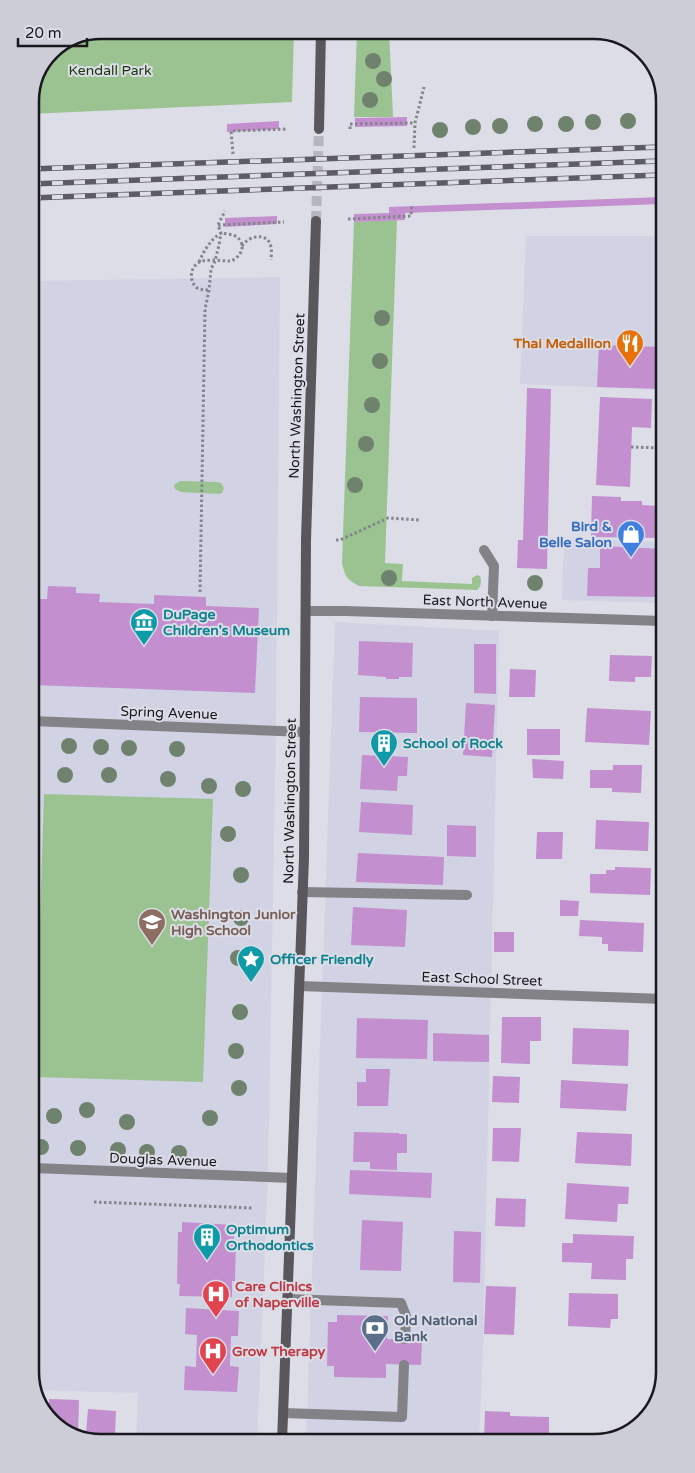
<svg xmlns="http://www.w3.org/2000/svg" width="695" height="1473" font-family="'Varela Round',sans-serif">
<rect width="100%" height="100%" fill="#dddde7"/>
<!-- built -->
<path fill="#d1d2e3" d="M526 236H662V390L520 384Z
M280 277 276 724 268 1175 257 1442 136 1443 138 1393 34 1390 31 281Z
M564 539 663 542V603L562 600Z
M335 622 499 631 483 1350 479 1440 306 1441Z"/>
<!-- green -->
<path fill="#9bc391" d="M101 30H294L292 102 30 114V96L51 50Z
M357 30H389L393 117H354Z
M397 220 385 563 403 564 402 581 472 584V578L477 575 480 576C482 581 481 587 477 590L359 586C347 579 345 577 342 563L354 222Z
M180 481 217 482 221 483 224 488 222 493 220 494 181 492 175 489 174 485Z
M44 794 213 799 203 1082 35 1077Z"/>
<!-- building -->
<path fill="#c38fcf" d="M407 117V126L355 127V118Z
M279 121V129L227 132V124Z
M662 197V204L405 213V220L354 222V214L389 213V207Z
M277 216V224L225 227V218Z
M599 345 662 347V389L597 387Z
M527 388 551 389 547 569 517 568 518 540H523Z
M600 397 652 399 651 428 632 427 630 487 596 485Z
M592 496 621 497V501H642V505L658 506 657 538 591 537Z
M600 546 663 549 662 596 660 597 587 596 588 568H600Z
M48 586 76 587V593L100 594 99 602 154 604V595L206 597V606L259 608 255 693 32 685V599H47Z
M359 641 413 643 412 677H399V679H386V677L358 675Z
M474 644H496V694L474 693Z
M610 655 652 656 651 677H635V682L609 681Z
M510 669 536 670 535 697H509Z
M360 697 417 698V733L359 732Z
M466 703 495 705 492 757 463 755Z
M587 708 651 711 649 745 585 742Z
M527 729H560V755H527Z
M362 755 408 757 407 776H398L397 791 360 789Z
M532 759 564 761 563 779 533 778Z
M613 765H642L641 793 612 792V788H590V770H613Z
M361 802 413 805 412 835 359 832Z
M596 820 649 822 648 851 595 849Z
M447 825 476 826V857L447 856Z
M537 832H563L562 859H536Z
M358 853 444 857 443 885 356 882Z
M615 867 651 868 650 895 590 893V874H606V870H615Z
M560 900 579 901 578 916H560Z
M353 907 407 910 405 947 351 945Z
M580 920 644 923 643 952 608 951V944H602V937L579 936Z
M494 932H514V952H494Z
M502 1017H541V1041H530V1064L501 1063Z
M357 1018 428 1020 427 1059 356 1058Z
M573 1028 629 1030 628 1066 572 1064Z
M433 1033 489 1035V1062L433 1061Z
M366 1069H390L388 1106H357V1082H366Z
M493 1076 520 1077 519 1103 492 1102Z
M561 1080 628 1084 626 1111 560 1108Z
M493 1128H521L519 1162 492 1161Z
M354 1132 399 1133V1134H407V1153H397V1170L370 1169V1162H353Z
M577 1132 632 1134 631 1166 575 1163Z
M350 1170 432 1173 431 1198 349 1194Z
M567 1183 629 1187 628 1204H618L617 1222 565 1219Z
M496 1198 526 1199 525 1227 495 1226Z
M362 1220 403 1222 401 1271 360 1270Z
M182 1222 234 1225V1241H236L235 1281H232V1297L179 1296 180 1284H177L178 1232H182Z
M454 1231 481 1232 480 1283 453 1282Z
M573 1234 634 1236 633 1259H626V1280L591 1279 592 1263 562 1262V1243H573Z
M486 1286 516 1287 514 1335 484 1334Z
M569 1293 618 1294V1319H611L610 1328 568 1326Z
M186 1308 239 1311 238 1336H231L230 1366 239 1367 237 1392 184 1390 185 1366 196 1367 197 1335 185 1334Z
M337 1315 388 1316 387 1339 422 1340 421 1365 386 1364V1378L334 1377V1366H327L328 1322H337Z
M49 1399 79 1400 78 1436 58 1429 49 1416Z
M88 1409 116 1411 115 1435 86 1434Z
M485 1411 510 1412V1416L549 1417V1440H484Z"/>
<g fill="none" stroke-linecap="round" stroke-linejoin="round">
<!-- secondary-tunnel -->
<path stroke="#b6b6bf" stroke-width="10" stroke-dasharray="10 5" stroke-linecap="butt" d="M316 221 319 129"/>
<!-- path -->
<path stroke="#84848b" stroke-width="3" stroke-dasharray="2.5 2.5" stroke-linecap="butt" d="M350 129V124L415 123
M414 148 415 123 424 87
M233 154 231 131 287 129
M348 219 411 216 412 204
M218 225 284 222
M242 246C248 236 268 231 271 247 272 251 271 256 271 260
M199 262C204 251 210 240 221 233 226 234 233 234 237 237 247 245 241 257 231 261 222 261 211 259 202 261 190 265 188 280 197 288 201 290 205 290 209 290
M631 447 662 448
M336 540H340L388 518 420 520
M200 592 205 309 209 290 211 269 215 261 219 245 221 233 218 225 225 211
M94 1202 253 1208"/>
<!-- service -->
<path stroke="#838286" stroke-width="10" d="M484 550 494 566 492 616
M302 892 467 895
M288 1299 401 1303 406 1316 405 1339
M283 1413 402 1417 404 1365"/>
<!-- minor -->
<path stroke="#838286" stroke-width="10" d="M306 611H345L663 621
M32 721 305 732
M299 986 664 999
M33 1168 292 1178"/>
<!-- secondary -->
<path stroke="#59575c" stroke-width="10" d="M319 129 321 30
M282 1442 304 858 306 540 316 221"/>
<!-- rail casing -->
<g stroke="#5c5c62" stroke-width="5.5">
<path id="rail" d="M30 169 661 147
M30 184 661 161
M30 198 661 175"/>
</g>
<!-- rail -->
<use href="#rail" stroke="#dddde7" stroke-width="4" stroke-dasharray="11" stroke-linecap="butt"/>
</g>
<!-- trees -->
<g fill="#6f826e">
<circle cx="373" cy="61" r="8"/>
<circle cx="384" cy="79" r="8"/>
<circle cx="370" cy="100" r="8"/>
<circle cx="628" cy="121" r="8"/>
<circle cx="593" cy="122" r="8"/>
<circle cx="535" cy="124" r="8"/>
<circle cx="566" cy="124" r="8"/>
<circle cx="500" cy="126" r="8"/>
<circle cx="473" cy="127" r="8"/>
<circle cx="440" cy="130" r="8"/>
<circle cx="382" cy="318" r="8"/>
<circle cx="380" cy="361" r="8"/>
<circle cx="372" cy="405" r="8"/>
<circle cx="366" cy="444" r="8"/>
<circle cx="355" cy="485" r="8"/>
<circle cx="389" cy="578" r="8"/>
<circle cx="535" cy="583" r="8"/>
<circle cx="69" cy="746" r="8"/>
<circle cx="101" cy="747" r="8"/>
<circle cx="129" cy="748" r="8"/>
<circle cx="177" cy="749" r="8"/>
<circle cx="65" cy="775" r="8"/>
<circle cx="109" cy="775" r="8"/>
<circle cx="168" cy="779" r="8"/>
<circle cx="209" cy="786" r="8"/>
<circle cx="243" cy="789" r="8"/>
<circle cx="228" cy="834" r="8"/>
<circle cx="241" cy="875" r="8"/>
<circle cx="241" cy="918" r="8"/>
<circle cx="238" cy="958" r="8"/>
<circle cx="240" cy="1012" r="8"/>
<circle cx="236" cy="1051" r="8"/>
<circle cx="239" cy="1088" r="8"/>
<circle cx="87" cy="1110" r="8"/>
<circle cx="54" cy="1116" r="8"/>
<circle cx="210" cy="1118" r="8"/>
<circle cx="127" cy="1122" r="8"/>
<circle cx="41" cy="1147" r="8"/>
<circle cx="78" cy="1148" r="8"/>
<circle cx="118" cy="1150" r="8"/>
<circle cx="147" cy="1152" r="8"/>
<circle cx="179" cy="1153" r="8"/>
</g>
<!-- icons -->
<defs>
<g id="restaurant-pin" transform="scale(1.4375)"><path d="M0 17L-7.5 6A9.5 9.5 0 1 1 7.5 6Z" fill="#e8710a" stroke="#dddde7"/><path d="M-5-6h1v4h1v-4h1v4h1v-4h1v5L-1.5 .5V6h-2V.5L-5-1ZM5-6V6H3V1.5H1.5Q1.5-4 5-6Z" fill="#fff"/></g>
<g id="shop-pin" transform="scale(1.4375)"><path d="M0 17L-7.5 6A9.5 9.5 0 1 1 7.5 6Z" fill="#3f7fe0" stroke="#dddde7"/><path d="M-5-2.5h2.3a2.7 3.5 0 0 1 5.4 0H5L5.5 6h-11ZM-1.5-2.5h3a1.5 2.3 0 0 0-3 0Z" fill="#fff"/></g>
<g id="museum-pin" transform="scale(1.4375)"><path d="M0 17L-7.5 6A9.5 9.5 0 1 1 7.5 6Z" fill="#0f9aa8" stroke="#dddde7"/><path d="M0-6L6-3V-2H-6V-3ZM-5-1h2V3h-2ZM-1-1h2V3h-2ZM3-1h2V3H3ZM-6 4H6V6H-6Z" fill="#fff"/></g>
<g id="building-pin" transform="scale(1.4375)"><path d="M0 17L-7.5 6A9.5 9.5 0 1 1 7.5 6Z" fill="#0f9aa8" stroke="#dddde7"/><path d="M-4-6H4V6H1V3H-1V6H-4ZM-2.5-4.3h1.7v1.8h-1.7ZM.8-4.3h1.7v1.8H.8ZM-2.5-1h1.7V.8h-1.7ZM.8-1h1.7V.8H.8Z" fill="#fff"/></g>
<g id="school-pin" transform="scale(1.4375)"><path d="M0 17L-7.5 6A9.5 9.5 0 1 1 7.5 6Z" fill="#8d6e63" stroke="#dddde7"/><path d="M0-5L7-2L0 1L-7-2ZM-4 1L0 2.5L4 1V4Q0 6-4 4Z" fill="#fff"/></g>
<g id="sight-pin" transform="scale(1.4375)"><path d="M0 17L-7.5 6A9.5 9.5 0 1 1 7.5 6Z" fill="#0f9aa8" stroke="#dddde7"/><path d="M0-6L1.8-2.2L6-1.7L2.9 1.2L3.7 5.4L0 3.3L-3.7 5.4L-2.9 1.2L-6-1.7L-1.8-2.2Z" fill="#fff"/></g>
<g id="hospital-pin" transform="scale(1.4375)"><path d="M0 17L-7.5 6A9.5 9.5 0 1 1 7.5 6Z" fill="#e0444e" stroke="#dddde7"/><path d="M-5-5h3v3.5h4V-5h3V5h-3V1.5h-4V5h-3Z" fill="#fff"/></g>
<g id="bank-pin" transform="scale(1.4375)"><path d="M0 17L-7.5 6A9.5 9.5 0 1 1 7.5 6Z" fill="#5c6f8a" stroke="#dddde7"/><path d="M-6-4H6V4H-6ZM0-2.3a2.3 2.3 0 1 0 0 4.6a2.3 2.3 0 1 0 0-4.6Z" fill="#fff"/></g>
</defs>
<g fill-rule="evenodd">
<use href="#restaurant-pin" x="630" y="343"/>
<use href="#shop-pin" x="631" y="534"/>
<use href="#museum-pin" x="144" y="622"/>
<use href="#building-pin" x="384" y="743"/>
<use href="#school-pin" x="152" y="922"/>
<use href="#sight-pin" x="251" y="959"/>
<use href="#building-pin" x="207" y="1237"/>
<use href="#hospital-pin" x="216" y="1294"/>
<use href="#bank-pin" x="375" y="1328"/>
<use href="#hospital-pin" x="213" y="1351"/>
</g>
<g text-anchor="middle" dominant-baseline="central" stroke-width="4" stroke-linejoin="round" paint-order="stroke">
<!-- park labels -->
<g font-size="14" fill="#15380b" stroke="#dddde7">
<text x="110" y="70">Kendall Park</text>
</g>
<!-- food labels -->
<g font-size="14" font-weight="bold" fill="#c56008" stroke="#dddde7" text-anchor="end">
<text x="611" y="343">Thai Medallion</text>
</g>
<!-- street labels -->
<g font-size="14" fill="#19191d" stroke="#dddde7">
<text transform="translate(297 396) rotate(-88)">North Washington Street</text>
<text transform="translate(485 602) rotate(2)">East North Avenue</text>
<text transform="translate(169 713) rotate(2)">Spring Avenue</text>
<text transform="translate(290 801) rotate(-89)">North Washington Street</text>
<text transform="translate(482 979) rotate(2)">East School Street</text>
<text transform="translate(163 1160) rotate(2)">Douglas Avenue</text>
</g>
<!-- shop labels -->
<g font-size="14" font-weight="bold" fill="#366cbe" stroke="#dddde7" text-anchor="end">
<text x="612" y="526">Bird &amp;<tspan x="612" dy="16">Belle Salon</tspan></text>
</g>
<!-- culture labels -->
<g font-size="14" font-weight="bold" fill="#0d838f" stroke="#dddde7" text-anchor="start">
<text x="163" y="614">DuPage<tspan x="163" dy="16">Children's Museum</tspan></text>
<text x="403" y="743">School of Rock</text>
<text x="270" y="959">Officer Friendly</text>
<text x="226" y="1229">Optimum<tspan x="226" dy="16">Orthodontics</tspan></text>
</g>
<!-- education labels -->
<g font-size="14" font-weight="bold" fill="#785e54" stroke="#dddde7" text-anchor="start">
<text x="171" y="914">Washington Junior<tspan x="171" dy="16">High School</tspan></text>
</g>
<!-- health labels -->
<g font-size="14" font-weight="bold" fill="#be3a42" stroke="#dddde7" text-anchor="start">
<text x="235" y="1286">Care Clinics<tspan x="235" dy="16">of Naperville</tspan></text>
<text x="232" y="1351">Grow Therapy</text>
</g>
<!-- service labels -->
<g font-size="14" font-weight="bold" fill="#4e5e75" stroke="#dddde7" text-anchor="start">
<text x="394" y="1320">Old National<tspan x="394" dy="16">Bank</tspan></text>
</g>
</g>
<!-- crop -->
<path d="M0 0H695V1473H0ZM101 39H594A62 62 0 0 1 656 101V1372A62 62 0 0 1 594 1434H101A62 62 0 0 1 39 1372V101A62 62 0 0 1 101 39Z" fill="#cdcdd7" fill-rule="evenodd"/>
<path fill="none" stroke="#19191d" stroke-width="2.5" d="M101 39H594A62 62 0 0 1 656 101V1372A62 62 0 0 1 594 1434H101A62 62 0 0 1 39 1372V101A62 62 0 0 1 101 39Z"/>
<!-- scale -->
<path d="M18 38v8h69v-8" fill="none" stroke="#19191d" stroke-width="2.5"/>
<text x="25" y="38" font-size="15" fill="#19191d" stroke="#dddde7" stroke-width="4" paint-order="stroke">20 m</text>
</svg>
